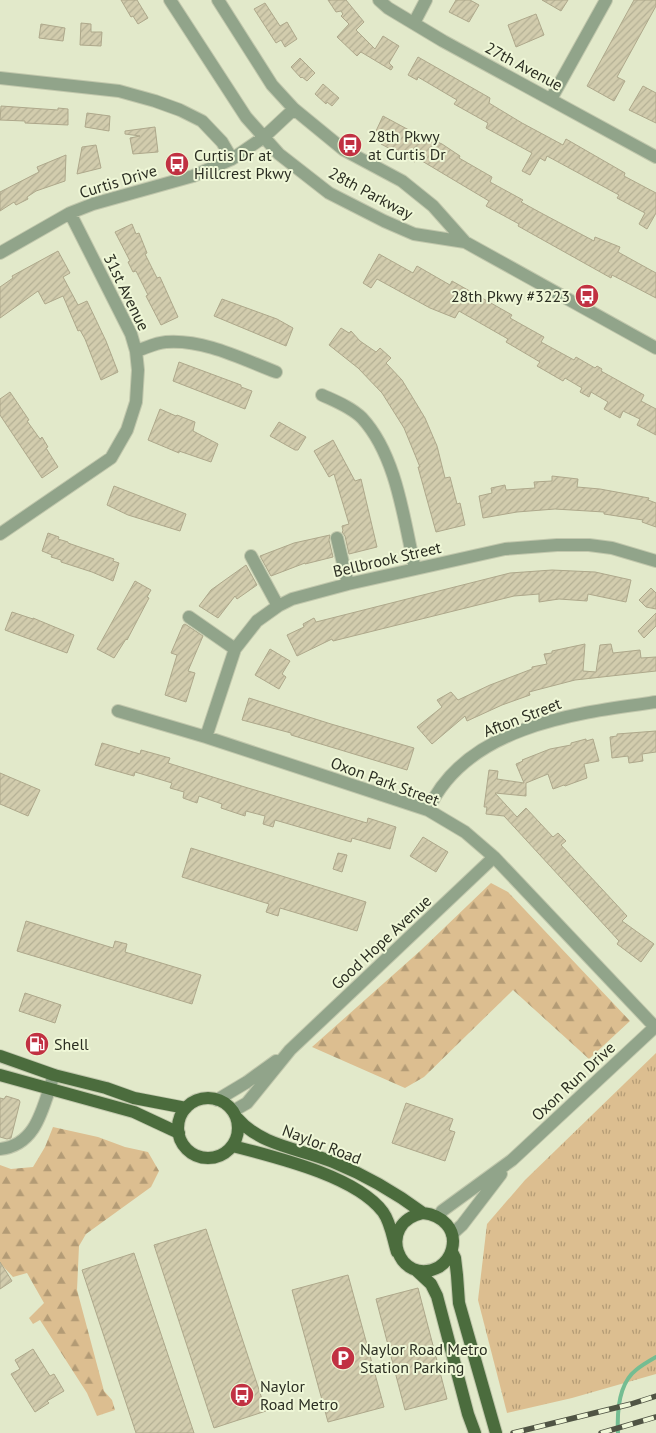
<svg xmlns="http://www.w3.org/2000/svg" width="656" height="1433" font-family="'PT Sans',sans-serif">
<defs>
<pattern id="grass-tufts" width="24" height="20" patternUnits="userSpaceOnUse" patternTransform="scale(1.25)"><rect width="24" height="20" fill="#dcbe90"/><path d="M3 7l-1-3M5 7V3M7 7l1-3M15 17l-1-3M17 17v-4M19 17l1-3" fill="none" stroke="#b39b75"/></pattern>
<pattern id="forest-firs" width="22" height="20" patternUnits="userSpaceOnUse" patternTransform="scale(1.25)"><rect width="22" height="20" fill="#dcbe90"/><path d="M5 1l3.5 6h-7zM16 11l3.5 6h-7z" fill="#b39b75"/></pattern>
<pattern id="building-hatch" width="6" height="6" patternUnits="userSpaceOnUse" patternTransform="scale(1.25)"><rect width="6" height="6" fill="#d2ccad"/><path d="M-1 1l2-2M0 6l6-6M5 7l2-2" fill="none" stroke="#b4b095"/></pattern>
</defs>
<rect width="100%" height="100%" fill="#e2e9ca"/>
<!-- grass -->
<path fill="url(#grass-tufts)" d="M656 1053V1374L572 1398 507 1413 478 1300 487 1224 525 1180Z"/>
<!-- forest -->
<path fill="url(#forest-firs)" d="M491 883 508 892 630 1021 589 1059 513 990 424 1077 405 1088 312 1047 420 951Z
M53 1127 98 1137 125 1147 148 1152 159 1171 151 1187 86 1234 79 1246 77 1290 104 1391 112 1400 115 1410 97 1416 87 1393 40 1320 33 1324 29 1318 44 1303 27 1273 13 1277 0 1263V1165L11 1169 33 1167 45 1147Z"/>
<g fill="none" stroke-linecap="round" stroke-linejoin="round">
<!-- stream -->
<path stroke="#74bd92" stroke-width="4" d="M618 1433C617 1413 618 1384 636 1370 642 1365 649 1361 656 1357"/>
</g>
<!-- building -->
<path fill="url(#building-hatch)" stroke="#aea88b" d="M121 0H137L148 18 138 24 133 16 131 17Z
M328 0H346L364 22 356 30 375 49 383 36 399 46 389 63 393 67 391 70 361 52 357 56 337 37 349 24 341 16 343 14 341 11 336 12Z
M456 0H470L479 5 469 22 449 12Z
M542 0H568L561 11Z
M634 0H656V6L617 77 625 81 614 101 587 86Z
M265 3 280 26 287 22 297 39 285 47 281 40 276 43 254 9Z
M536 14 544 35 516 47 508 25Z
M81 23 91 24V32H102L101 46 80 45Z
M41 24 65 28 63 41 39 38Z
M418 57 490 98 489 103 522 123 563 145 566 139 625 173 624 176 656 193V213L647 229 639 224 645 213 617 198 619 195 547 156 545 161 540 158 530 175 522 171 532 153 486 128 488 123 454 104 457 100 418 77 417 80 408 75Z
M300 58 315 73 307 81 302 77 301 78 291 67Z
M323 84 339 98 332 106 327 102 326 104 315 94Z
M643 86 656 93V123L629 110Z
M1 106 58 110V108L68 109V125L25 123V121L0 120Z
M87 113 110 116 109 131 85 127Z
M383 116 433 143 435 141 442 144 460 156 459 158 492 177 490 182 523 200 521 202 543 214 594 241 595 237 620 247 618 252 656 273V298L612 275 611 278 518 226 519 224 486 206 489 201 417 158 415 162 381 144 385 136 376 131Z
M155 127 158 152 133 154 130 138 140 136 125 134V131Z
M96 145 101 168 77 174 82 147Z
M66 155 65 181 36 191 27 197 28 199 16 205 14 202 0 211V192L39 172 37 167Z
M132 224 136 234 139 233 147 253 145 254 157 278 160 277 178 317 161 325 146 296 148 295 136 271 133 272 128 262 130 261 115 232Z
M58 251 70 273 63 277 78 305 87 301 106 341 118 372 101 380 85 339 80 330 78 331 63 296 45 304 38 291 0 318V287L13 278 12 276Z
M379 254 413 273 417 266 450 285 452 281 512 315 510 318 544 337 541 342 574 360 576 357 595 368 597 366 602 369 601 371 644 395 641 401 656 409V435L637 425 640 419 623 411 620 418 604 409 608 402 591 392 589 397 580 392 582 388 565 378 563 381 537 366 540 362 506 342 508 339 459 311 455 318 430 308 377 279 371 288 363 283Z
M222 299 277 319 293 328 286 346 214 316Z
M341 328 349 333 351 331 360 341 376 352 380 348 391 358 386 363 402 380 425 418 437 446 445 478 450 477 457 504 460 503 465 525 436 532 418 467H420L404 428 382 393 358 368 329 345Z
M179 362 241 385V387L252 391 245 409 173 381Z
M10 392 29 420 27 421 40 439 42 437 48 447 46 448 58 467 42 478 0 415V399Z
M160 409 176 416 177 415 195 422 193 431 218 444 211 462 179 451V453L148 440Z
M279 422 306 437 298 450H295L270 436Z
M333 440 355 481 361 479 377 547 349 554 345 536 342 532 343 531 342 526 349 524 334 474 329 477 314 451Z
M552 476 578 479 577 487 600 489 649 498 648 500 656 503V527L642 522 643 520 604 514V512L555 509 517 512 483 518 479 496 492 493 491 488 505 485 506 490 535 488 534 482 552 481Z
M114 486 186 514 180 531 128 515 107 505Z
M48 533 59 537 58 539 68 542V543L114 559 113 561 119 563 113 581 92 572 61 562V560L51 557 52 555 42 551Z
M330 535 329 540 333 557 305 564V563L271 576 260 556 294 543Z
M246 565 257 585 237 599 235 596 218 618 199 606 211 590Z
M552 570 595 572 631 580 626 602 588 594 587 601 559 599 539 602V594L514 596 333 641 332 639 297 656 287 635 304 627 303 624 314 618 316 622 510 573Z
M135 581 151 590 147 597 149 598 127 640 126 639 114 658 97 649Z
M651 588 656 593V609L646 607 639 600Z
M12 612 33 619V618L74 635 67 653 5 630Z
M656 613V626L644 638 638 631Z
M185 624 203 636 188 671 195 673 186 702 165 695 177 655 171 653 183 625Z
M585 644 583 671 596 672 600 645 611 644 613 653 640 650 641 658 656 657V671L575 680 529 692 530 695 502 705 467 721 465 716 432 744 417 727 442 707 437 700 451 692 458 700 490 685 532 669V667L547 664 544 654 552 653V651Z
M270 649 290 661 282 674 286 677 279 689 255 675Z
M249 698 331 724 414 748 407 770 291 735V733L242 720Z
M656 731V752L642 754 643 761 629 763 628 756 612 758 610 737 617 736V734Z
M586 739V741L593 739 599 761 584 764 587 778 565 786 564 785 553 789 548 774 526 783V796L495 793 517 817 526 808 553 837 558 833 566 841 561 845 627 916 622 921 654 944 641 962 617 944 619 941 504 816 486 814 487 807H484L489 770 498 771 497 779 524 783 516 764 523 761 522 760 550 749 571 745V743Z
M102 743 140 754 141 750 170 758 168 763 248 788 367 823 368 818 396 827 390 849 352 838 351 842 275 820 273 827 263 824 265 816 246 811 245 816 221 808 222 804 199 796 197 803 183 798 184 792 170 788 172 783 135 772 134 776 95 765Z
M0 773 40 790 28 816 0 804Z
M423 837 448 852 436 872 410 856Z
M191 848 366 902 357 931 280 908 278 916 266 912 269 904 182 877Z
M338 853 347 855 342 872 333 869Z
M26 921 113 948 115 941 127 944 125 952 201 975 192 1004 17 951Z
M25 993 61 1005 55 1023 19 1011Z
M6 1096 19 1100 20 1102 11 1138 7 1139 0 1137V1098L4 1099Z
M406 1103 453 1119 449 1130 455 1132 445 1161 392 1143Z
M206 1229 266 1411 214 1428 154 1245Z
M134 1253 194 1433H136L82 1270Z
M0 1262 12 1281 0 1289Z
M348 1275 384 1407 328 1422 292 1290Z
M418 1288 447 1399 405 1410 376 1299Z
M33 1349 50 1376 54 1374 64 1391 47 1401 49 1403 35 1412 11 1374 20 1369 15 1360Z"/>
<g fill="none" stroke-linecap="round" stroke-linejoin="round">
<!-- minor casing -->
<g stroke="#c1c7ac" stroke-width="14">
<path id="minor" d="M170 0 246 117 279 154 329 193 384 221 414 234 465 242
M218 0 272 85 294 109 344 150 402 181 433 206 465 242 656 348
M379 0 388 8 443 41 656 157
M414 23 426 0
M0 78 119 91 155 101 180 110 202 121 222 142 232 159
M551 99 606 0
M0 253 70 213 93 204 193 176 232 159 264 137 294 109
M136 351C146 348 155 343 166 342 204 339 242 359 276 372
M322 395C335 401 351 407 362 418 397 456 404 521 415 569
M0 534 111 458 127 430 136 402 138 370 136 351 131 334 70 213
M337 538 348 584
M251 556 278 606
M189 617 235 649
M118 711 206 737 428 810 465 832 494 857 655 1027
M206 737 235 649 257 621 278 606 292 599 348 584 505 549 557 545H589L612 548 656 561
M428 810C466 726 576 713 656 702
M217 1100 247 1082 276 1061
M233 1111 247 1103 290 1050 494 857
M0 1149C38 1145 43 1105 54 1075
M439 1217 442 1211 512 1160 656 1026
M452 1234 462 1225 501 1174"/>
</g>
<!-- major casing -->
<g stroke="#c1c7ac" stroke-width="14">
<path id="major" d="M0 1056 54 1075 106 1088 134 1098 186 1108
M0 1075 134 1112 179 1133
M178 1128a30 30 0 1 1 60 0a30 30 0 1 1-60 0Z
M237 1118C261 1146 301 1149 333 1162 365 1175 396 1193 423 1213
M233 1146C275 1157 356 1176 383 1212 391 1223 393 1240 397 1252
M423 1213C442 1215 457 1229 452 1249 450 1257 445 1263 439 1267 399 1288 375 1223 423 1213Z
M452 1252 455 1258 457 1275 459 1303 496 1433
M416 1270 431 1284 437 1296 468 1414 475 1433"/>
</g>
<!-- minor -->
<use href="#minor" stroke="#91a48a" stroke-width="12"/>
<!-- major -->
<use href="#major" stroke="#4b6c3d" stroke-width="12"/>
<!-- rail casing -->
<g stroke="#505444" stroke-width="5.5">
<path id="rail" d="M513 1433 631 1404 656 1396
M601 1433 656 1417"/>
</g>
<!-- rail -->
<use href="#rail" stroke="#eff7d7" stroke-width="4" stroke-dasharray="11" stroke-linecap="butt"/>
</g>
<!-- icons -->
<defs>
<g id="bus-disc" transform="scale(1.25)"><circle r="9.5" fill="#c13142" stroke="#eff7d7"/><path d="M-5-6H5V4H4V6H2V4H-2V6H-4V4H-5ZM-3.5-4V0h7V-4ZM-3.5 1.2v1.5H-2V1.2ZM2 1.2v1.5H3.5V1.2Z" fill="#fff"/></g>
<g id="fuel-disc" transform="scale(1.25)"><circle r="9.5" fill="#c13142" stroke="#eff7d7"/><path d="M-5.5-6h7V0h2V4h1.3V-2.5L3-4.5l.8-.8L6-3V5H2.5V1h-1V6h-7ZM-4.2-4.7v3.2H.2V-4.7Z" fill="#fff"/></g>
<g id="parking-disc" transform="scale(1.25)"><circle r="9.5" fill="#c13142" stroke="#eff7d7"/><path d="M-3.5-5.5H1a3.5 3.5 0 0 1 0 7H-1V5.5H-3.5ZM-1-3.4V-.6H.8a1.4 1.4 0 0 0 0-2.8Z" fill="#fff"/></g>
</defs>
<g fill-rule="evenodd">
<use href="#bus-disc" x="350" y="145"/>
<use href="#bus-disc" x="177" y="164"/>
<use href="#bus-disc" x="587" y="296"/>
<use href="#fuel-disc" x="37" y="1044"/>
<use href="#parking-disc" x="343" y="1358"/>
<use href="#bus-disc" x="242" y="1395"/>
</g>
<g text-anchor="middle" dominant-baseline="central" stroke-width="4" stroke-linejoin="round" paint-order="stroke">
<!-- street labels -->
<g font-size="16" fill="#2b2e22" stroke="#eff7d7">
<text transform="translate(524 66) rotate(28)">27th Avenue</text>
<text transform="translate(118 181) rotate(-17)">Curtis Drive</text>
<text transform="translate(371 193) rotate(28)">28th Parkway</text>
<text transform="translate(127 292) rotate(64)">31st Avenue</text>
<text transform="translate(387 559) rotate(-13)">Bellbrook Street</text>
<text transform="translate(522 717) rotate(-21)">Afton Street</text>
<text transform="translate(385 781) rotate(20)">Oxon Park Street</text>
<text transform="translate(381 942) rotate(-43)">Good Hope Avenue</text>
<text transform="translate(573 1081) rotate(-43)">Oxon Run Drive</text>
<text transform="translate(322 1144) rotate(21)">Naylor Road</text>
</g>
<!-- poi labels -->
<g font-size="16" fill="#2b2e22" stroke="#eff7d7" text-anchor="start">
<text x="368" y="136">28th Pkwy<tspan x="368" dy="18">at Curtis Dr</tspan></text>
<text x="194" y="155">Curtis Dr at<tspan x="194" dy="18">Hillcrest Pkwy</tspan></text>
<text x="570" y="296" text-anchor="end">28th Pkwy #3223</text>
<text x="54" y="1044">Shell</text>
<text x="360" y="1349">Naylor Road Metro<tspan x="360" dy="18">Station Parking</tspan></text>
<text x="260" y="1386">Naylor<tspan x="260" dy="18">Road Metro</tspan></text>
</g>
</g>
</svg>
